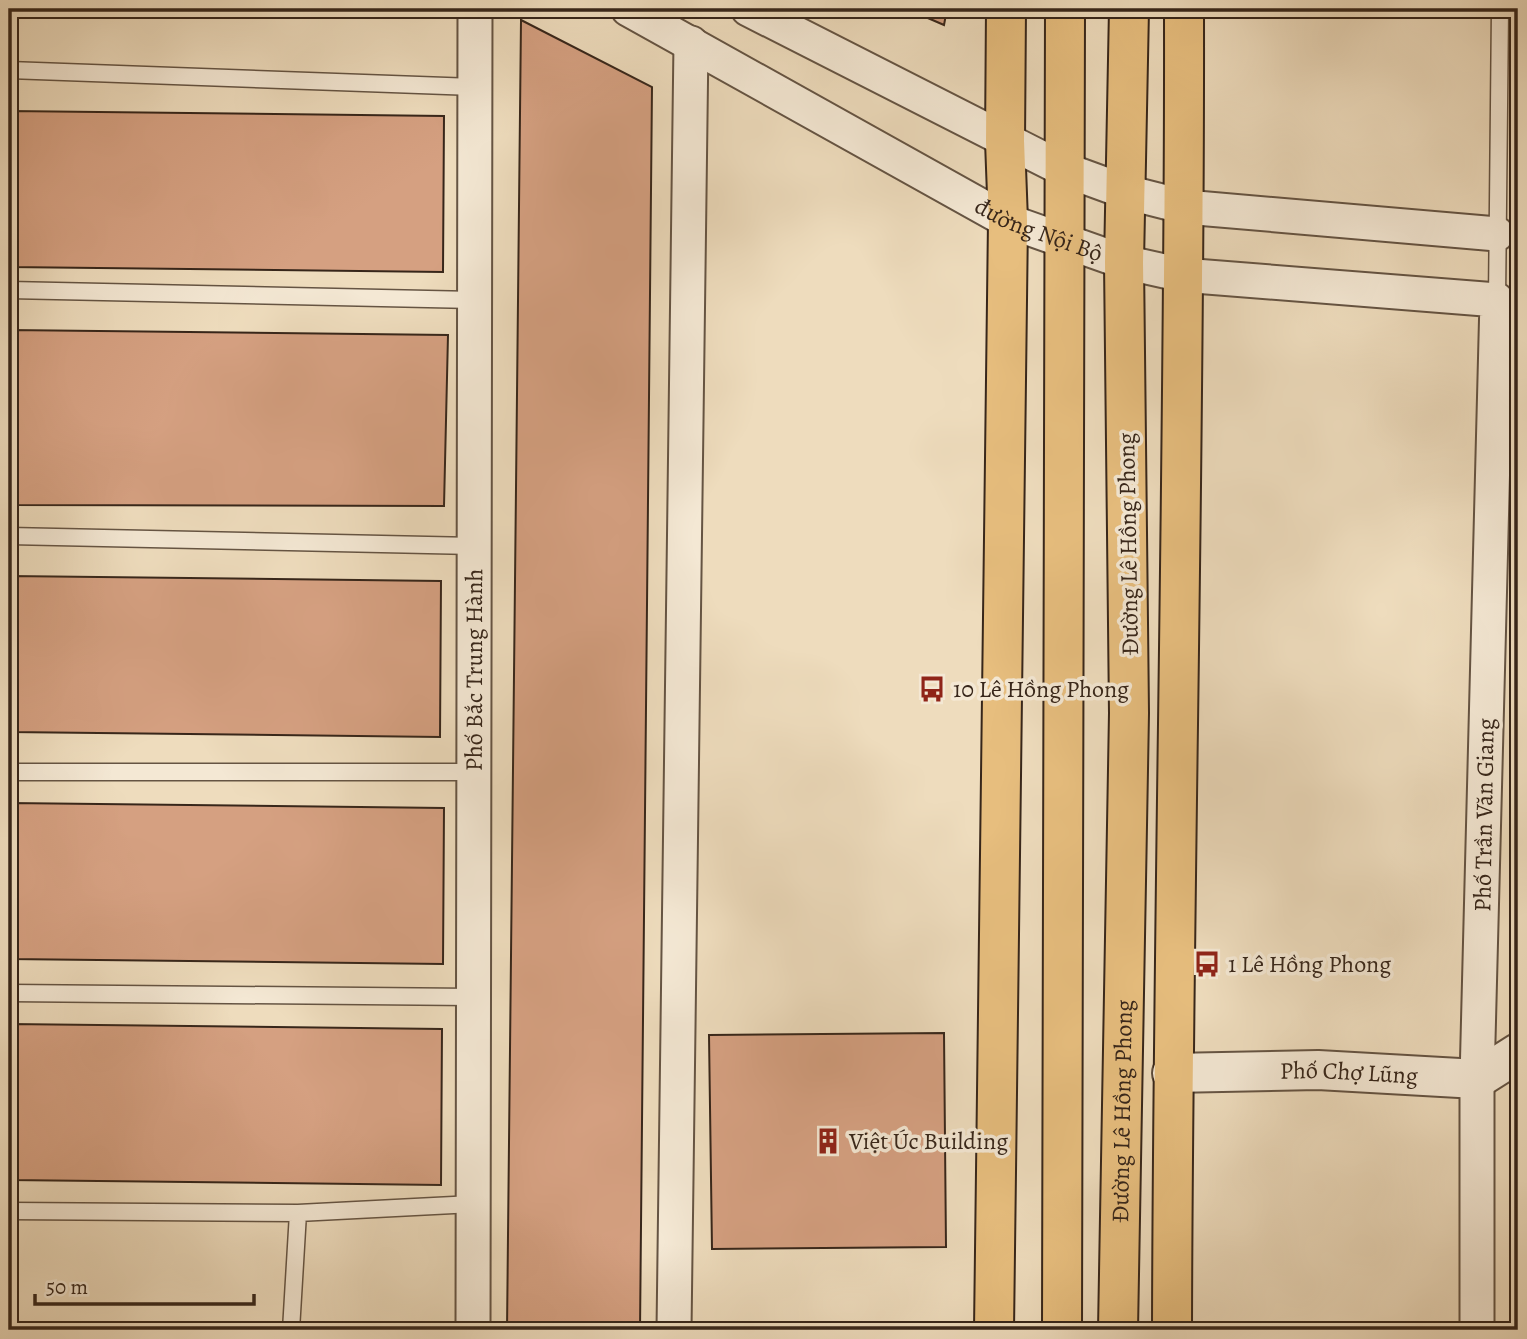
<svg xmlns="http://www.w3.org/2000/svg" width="1527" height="1339" font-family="Alegreya,serif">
<rect width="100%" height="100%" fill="#eedcbd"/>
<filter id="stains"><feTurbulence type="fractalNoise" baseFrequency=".00286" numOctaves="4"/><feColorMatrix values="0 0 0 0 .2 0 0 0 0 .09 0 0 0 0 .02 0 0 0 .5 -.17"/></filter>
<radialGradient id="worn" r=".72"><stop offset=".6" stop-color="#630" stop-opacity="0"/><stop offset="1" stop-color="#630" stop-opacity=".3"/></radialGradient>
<!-- building -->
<path fill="#d5a081" stroke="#37261a" stroke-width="2" d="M907 9H947L944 25Z
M521 20 652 87 640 1330H507Z
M9 111 444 116 443 272 9 267Z
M9 330 448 335 444 506 9 505Z
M9 576 441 581 440 737 9 732Z
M9 803 444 808 443 964 9 959Z
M9 1024 442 1029 441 1185 9 1180Z
M944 1033 946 1247 712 1249 709 1035Z"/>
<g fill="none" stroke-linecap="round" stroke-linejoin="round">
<!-- service casing -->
<g stroke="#655443" stroke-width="19">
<path id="service" d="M9 70 474 87
M9 290 474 300
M1497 300 1500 9
M9 536 474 546
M9 772H473
M9 993 473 997
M9 1211 298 1213 473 1204
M291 1330 298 1213"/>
</g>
<!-- minor casing -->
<g stroke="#655443" stroke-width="37">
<g id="minor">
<path id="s1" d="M628 9 1008 221 1124 262 1182 275 1497 300 1477 1079V1330"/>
<path d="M748 9 1063 169 1126 192 1185 207 1497 234"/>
<path id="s2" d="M473 1330 475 9"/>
<path d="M674 1330 691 43"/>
</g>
</g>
<!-- tertiary casing -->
<g stroke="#655443" stroke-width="42">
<g id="tertiary">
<path id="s3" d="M1172 1073 1318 1070 1477 1079 1518 1053"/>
</g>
</g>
<!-- primary casing -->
<g stroke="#37261a" stroke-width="42">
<g id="primary">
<path d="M994 1330 1008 221 1005 141 1006 9"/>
<path d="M1062 1330 1065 9"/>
<path id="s4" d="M1118 1330 1129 713 1124 262 1129 9"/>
<path d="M1172 1330C1173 890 1185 449 1184 9"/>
</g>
</g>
<!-- service -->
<use href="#service" stroke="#f4e8d4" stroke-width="16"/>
<!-- minor -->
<use href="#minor" stroke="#f4e8d4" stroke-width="33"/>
<!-- tertiary -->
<use href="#tertiary" stroke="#f4e8d4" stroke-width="38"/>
<!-- primary -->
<use href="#primary" stroke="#e7be7e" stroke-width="38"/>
</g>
<!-- icons -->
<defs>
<g id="bus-bare" transform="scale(2.1)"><path d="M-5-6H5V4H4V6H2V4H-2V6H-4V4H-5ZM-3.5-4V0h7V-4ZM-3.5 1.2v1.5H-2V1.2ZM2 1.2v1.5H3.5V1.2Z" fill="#8f2418" stroke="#f4e8d4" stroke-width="2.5" paint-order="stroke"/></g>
<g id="building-bare" transform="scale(2.1)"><path d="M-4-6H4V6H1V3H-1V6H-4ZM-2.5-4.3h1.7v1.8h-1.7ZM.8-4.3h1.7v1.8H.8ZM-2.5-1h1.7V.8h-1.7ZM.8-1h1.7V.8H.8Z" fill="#8f2418" stroke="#f4e8d4" stroke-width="2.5" paint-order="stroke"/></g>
</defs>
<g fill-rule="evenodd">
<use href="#bus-bare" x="932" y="689"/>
<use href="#bus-bare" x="1207" y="964"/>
<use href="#building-bare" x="828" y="1141"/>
</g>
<g text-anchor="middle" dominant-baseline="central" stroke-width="7" stroke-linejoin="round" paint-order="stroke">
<!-- street labels -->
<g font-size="24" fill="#37261a" stroke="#f4e8d4">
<text stroke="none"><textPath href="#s1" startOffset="467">đường Nội Bộ</textPath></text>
<text transform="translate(1128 544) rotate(-91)">Đường Lê Hồng Phong</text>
<text stroke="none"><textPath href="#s2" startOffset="660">Phố Bắc Trung Hành</textPath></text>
<text transform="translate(1484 815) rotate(-89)">Phố Trần Văn Giang</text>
<text stroke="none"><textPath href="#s3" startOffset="177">Phố Chợ Lũng</textPath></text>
<text stroke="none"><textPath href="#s4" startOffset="219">Đường Lê Hồng Phong</textPath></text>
</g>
<!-- poi labels -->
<g font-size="24" fill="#37261a" stroke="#f4e8d4" text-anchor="start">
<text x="953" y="689">10 Lê Hồng Phong</text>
<text x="1228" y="964">1 Lê Hồng Phong</text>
<text x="849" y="1141">Việt Úc Building</text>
</g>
</g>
<!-- margin -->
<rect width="1527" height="1339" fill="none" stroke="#eedcbd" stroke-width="35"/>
<rect x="10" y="10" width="1506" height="1318" fill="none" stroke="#37261a" stroke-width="3.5"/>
<rect x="18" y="18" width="1492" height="1304" fill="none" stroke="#37261a" stroke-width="2"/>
<!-- scale -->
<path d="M35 1294v10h219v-10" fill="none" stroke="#37261a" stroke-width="3.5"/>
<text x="46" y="1294" font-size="21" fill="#37261a" stroke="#f4e8d4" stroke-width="5" paint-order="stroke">50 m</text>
<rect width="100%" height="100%" filter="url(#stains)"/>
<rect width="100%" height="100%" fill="url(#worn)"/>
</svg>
